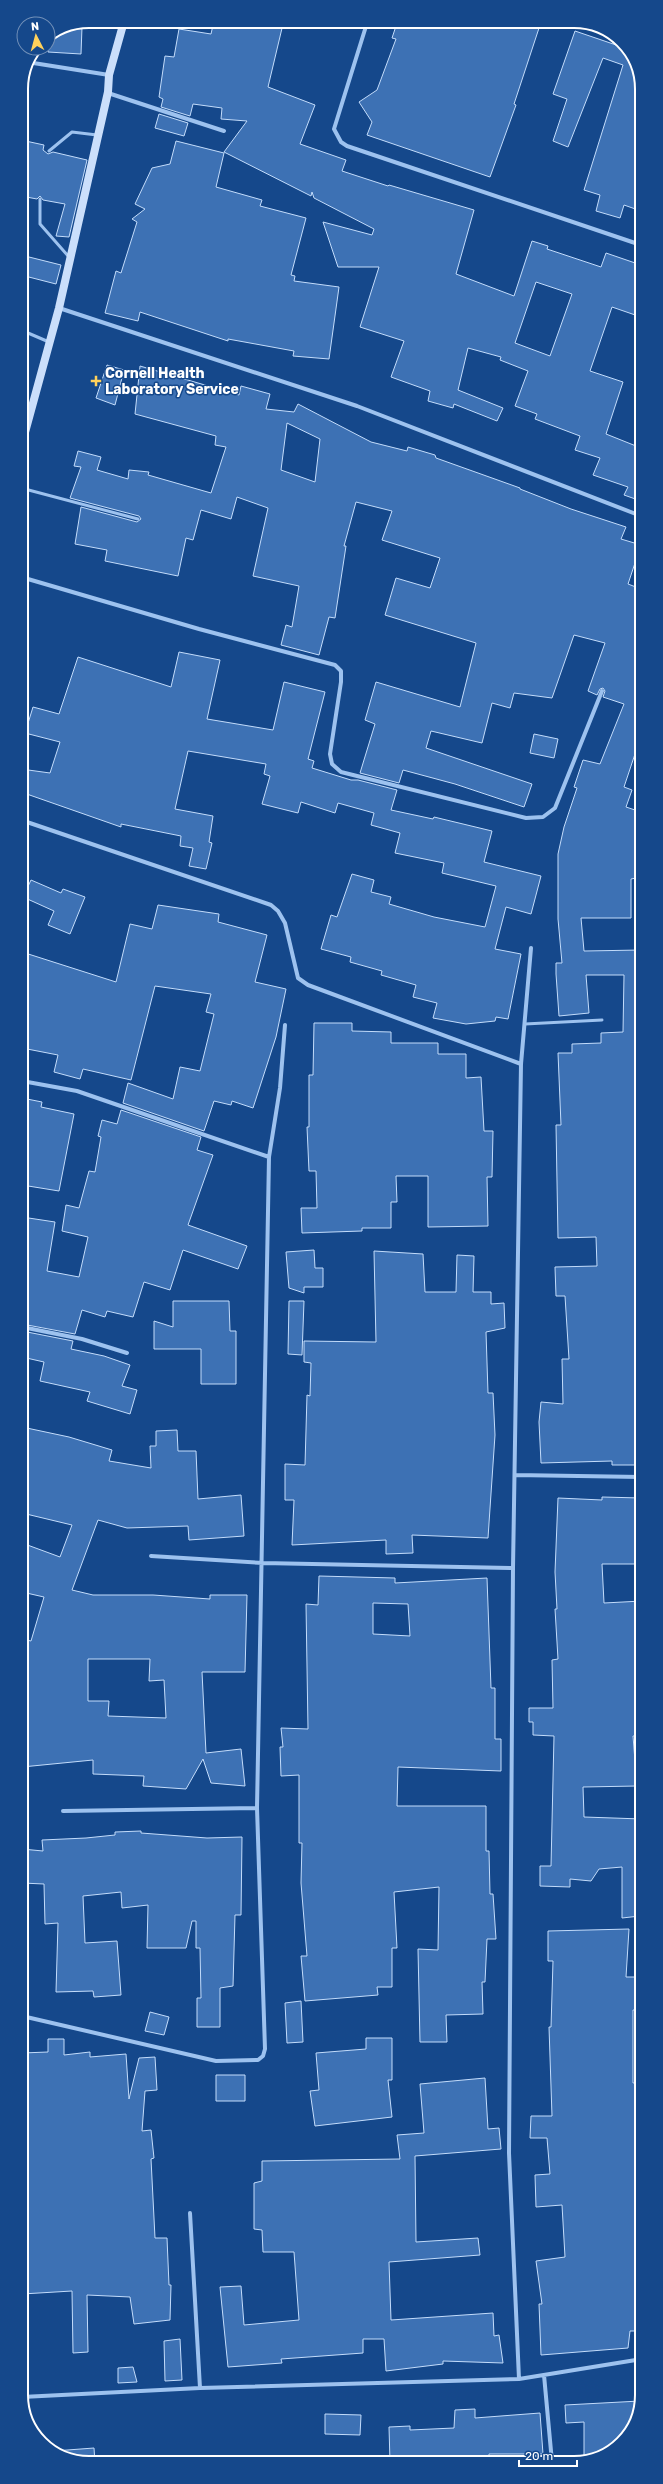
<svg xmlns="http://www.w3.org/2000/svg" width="663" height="2484" font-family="Rubik,sans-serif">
<rect width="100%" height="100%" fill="#15488b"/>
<!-- building -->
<path fill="#3d71b4" stroke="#c3dcfb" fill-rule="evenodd" d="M541 22 514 104 516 105 490 177 367 135 372 122 359 102 377 90 396 39 392 38 397 23Z
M283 24 268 87 315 105 300 144 346 160 342 171 388 186 389 185 474 210 456 274 514 296 532 241 548 246 547 249 601 267 606 253 641 265V317L612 307 590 371 623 382 606 434 641 448V501L624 495 628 487 593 475 600 458 575 450 580 436 535 419 537 414 515 406 528 371 500 360 501 357 468 348 458 390 503 408 497 421 454 404 453 408 428 401 430 391 391 377 404 341 360 327 379 267H338L323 222 372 235 374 229 314 198 312 192 311 196 224 152 247 121 221 119 222 108 193 104 190 116 161 107 163 99 159 97 165 56 174 57 179 29 211 34 213 25ZM536 282 572 294 550 356 515 343Z
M62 26 82 27 81 54 48 52V36Z
M575 31 625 48 641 75V211L624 205 620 218 596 211 600 195 584 190 623 65 603 58 568 147 553 141 567 99 553 94Z
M159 114 188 123 184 136 155 128Z
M21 140 44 145 43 150 48 154 53 152 87 160 69 237 56 236 65 204 43 200 40 196 37 199 21 196Z
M176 141 224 153 216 187 262 200 260 206 306 218 291 275 295 276 294 281 339 287 329 359 293 356 294 351 228 339V341L140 312 138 321 105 313 116 271 121 273 137 222 132 219 145 209 135 204 152 168 170 164Z
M21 255 61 265 56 284 21 275Z
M107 365 124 370 115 405 96 398Z
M140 366 239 395 241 386 270 394 266 409 294 412 298 404 371 442 407 451 408 447 435 455 436 458 520 488V489L571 509 626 527 621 539 641 545 628 584 641 589V749L637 748 624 787 632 790 626 807 641 812V877L631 879V918H581L584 951 641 950V1084L636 1085V1124H641V1296H638L637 1352H641V1401L638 1465H612V1461L541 1463 539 1422 541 1402 563 1404 562 1359H569L565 1296H556L555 1267 597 1266 596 1237 558 1238 556 1125H561L558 1053H572V1044L601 1043V1033L623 1032 624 975H586L589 1013 559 1016 556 974V963H562L558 919V854L564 827 577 788 574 787 583 760 600 764 624 704 603 697 605 691 603 688 600 689 597 695 588 691 605 643 574 635 552 698 514 693 510 708 492 703 482 743 431 731 426 748 532 784 524 807 455 784 403 770 399 783 360 773 375 724 365 720 376 682 460 707 476 643 385 615 396 578 430 588 440 558 382 540 392 511 356 502 344 546H346L335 618 329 617 319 655 281 645 286 625 292 627 299 586 253 576 268 508 237 497 231 519 201 510 193 540 186 538 178 576 105 561 107 550 75 544 81 507 137 522 141 519 139 516 70 498 81 467 74 466 78 451 101 457 97 470 128 479 129 470 149 472 148 475 211 493 226 447 215 445 216 436 135 414ZM287 423 320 439 315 482 281 470Z
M179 652 220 660 207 719 273 730 284 682 325 692 308 759 314 761 312 768 351 780H358L397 790 391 810 433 819 434 817 492 831 484 862 541 876 531 914 506 907 495 949 521 954 508 1019 496 1017 495 1021 466 1024 433 1018 437 1003 413 997 416 985 381 975 382 971 350 962 351 957 321 949 331 915 337 917 352 874 374 880 371 892 391 897 389 904 434 917 485 927 496 886 442 873 444 863 395 853 400 833 371 825 374 813 338 803 335 813 301 802 298 813 262 804 270 776 264 774 266 764 188 751 175 809 213 816 209 842 212 843 206 869 189 866 193 848 180 846 181 836 121 824V827L21 792V769L50 773 60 742 25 733 33 707 59 714 78 657 171 687Z
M534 734 558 739 554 758 530 753Z
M31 880 61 893 63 889 85 897 70 934 48 925 54 911 23 897Z
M158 905 219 914 218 922 267 935 255 982 286 989 276 1037 253 1108 232 1101 231 1105 214 1101 204 1131 123 1103 128 1083 173 1099 180 1067 200 1071 214 1014 206 1012 211 994 155 986 131 1080 83 1069 80 1079 54 1072 58 1055 22 1048V952L116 982 130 924 152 929Z
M314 1023H352V1031L391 1032V1043H438V1054H466V1078L481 1077 484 1131H493L492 1177H487L488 1226 428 1227V1176H396L397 1202H391V1228H362V1231L302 1233 301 1208H317L316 1171H309L307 1127H309V1075H313Z
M22 1098 42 1102 41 1107 74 1114 59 1191 22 1185Z
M121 1110 201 1137 197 1150 213 1155 188 1225 247 1246 238 1269 183 1250 170 1290 144 1282 133 1317 107 1311 105 1317 82 1310 75 1334 22 1324V1217L55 1222 47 1271 79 1277 88 1237 62 1231 66 1205 79 1208 89 1171 95 1172 101 1137 98 1136 102 1120 117 1124Z
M314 1250 315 1268H323V1287H304V1293L289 1288 286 1252Z
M374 1251 423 1254 425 1292H456L457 1255 474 1256 473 1292H491V1304L504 1303 505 1328 486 1332 488 1393H493L495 1435 488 1538 412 1535 413 1553 386 1554V1540L292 1545 294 1500H285V1464L305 1465 307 1395 310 1396 311 1363 304 1362V1341L376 1342Z
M173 1301H229L230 1331H236V1384H201V1349H154V1321L173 1327Z
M289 1301H304L302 1355 288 1354Z
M22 1331 73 1341 71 1349 104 1356 130 1365 122 1386 137 1390 130 1414 87 1401 90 1392 40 1381 44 1362 22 1357Z
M22 1427 69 1437 112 1450 109 1461 151 1468 150 1446H156V1431L177 1430 178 1451H196L198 1499 241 1495 244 1536 189 1540 188 1526 127 1528 98 1520 72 1590 93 1595H153L210 1599V1595H247L245 1672H202L206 1753 241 1749 245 1786 211 1783 203 1759 186 1789 143 1786 144 1776 93 1774V1760L22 1767V1639L31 1641 44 1597 22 1592V1543L60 1557 72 1525 22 1513ZM88 1659H150L149 1681 164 1680 166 1718 108 1716 109 1701H88Z
M602 1497 641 1498 642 1564H602L604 1603 642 1601V1736H633L637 1786 583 1787 584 1817 642 1819V1861H637L640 1916 622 1918V1867L599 1869 591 1881 570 1879V1887L540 1886V1866H551L554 1736 533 1735V1722H529V1708H553L552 1660 558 1659 555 1609H557L555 1572 558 1498 602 1500Z
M319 1576 395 1578V1583L487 1578 491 1688H495V1739H501V1771L398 1767 397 1806H486V1851H489L490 1894H493L496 1939H487L485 1982H482L483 2014 446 2015 447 2042H420L418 1949 438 1950 439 1887 394 1892 397 1948H392V1987H377L378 1995 305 2001 301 1956H307L301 1883 302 1843H299V1775L281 1776 280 1747H283L281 1728 308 1729 306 1604 318 1605ZM373 1603 408 1604 410 1636 373 1634Z
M141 1831V1833L207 1838 242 1837 241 1915H235L233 1986 220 1988V2027H197V1998H201L200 1948H196V1921H192L186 1948H147L148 1905 122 1908 121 1892 83 1896 85 1943 117 1941 121 1995 94 1997 93 1991 56 1992 58 1923 45 1924 44 1884 22 1883V1849L43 1851 42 1840 86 1838 115 1835V1832Z
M629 1929 626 1977H642V2010H633V2083L642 2082V2142H637L642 2180V2241L637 2242 642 2299V2331H630L628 2348 541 2355 539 2304H542L536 2261 565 2257 562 2205 536 2207 535 2175 550 2174 547 2138H530L531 2116H552L549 2027H551L553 1961H548V1931Z
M301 2001 303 2042 287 2043 285 2003Z
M150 2012 169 2017 164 2035 145 2031Z
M366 2038H392V2080H388L392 2117 315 2126 310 2091 319 2090 316 2053 366 2049Z
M48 2039H64V2055L90 2052V2057L126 2054 129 2099 139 2058 155 2057 157 2090 145 2091 142 2131 151 2130 154 2158 151 2159 155 2238H167L169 2285H171L170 2320 134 2324 130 2297 87 2295 88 2352 73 2353 72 2291 22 2294V2053L48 2052Z
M216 2075H245V2101H216Z
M485 2078 488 2129 499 2128 501 2149 415 2156 416 2242 478 2238 480 2255 389 2262 391 2320 493 2313 494 2336 499 2335 503 2363 443 2361V2364L386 2371 384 2339H363V2353L281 2359 282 2363 228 2367 220 2287 241 2286 244 2325 299 2320 294 2252H263L262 2230 254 2229V2183L262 2181V2161L400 2159 397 2135 424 2133 420 2084Z
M180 2339 182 2380 165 2381 164 2341Z
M133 2367 137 2382 118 2383V2368Z
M640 2401 625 2440 588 2462H584V2422L566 2423 565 2405Z
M475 2409V2418L540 2413 543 2454H489V2458L449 2462H390L389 2427 410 2426V2430L454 2428 455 2410Z
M325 2414 361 2415 360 2435 325 2434Z
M94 2448 95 2463H84L54 2451Z"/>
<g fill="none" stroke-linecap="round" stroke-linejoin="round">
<!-- service -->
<path stroke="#9dc2ef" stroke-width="3" d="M49 151 72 132 97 135
M40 199V224L69 257
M21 330 49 342
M21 488 138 519
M525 1024 602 1020
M22 1598 26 1599"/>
<!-- minor -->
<path stroke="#9dc2ef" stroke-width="4" d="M367 23 334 129 341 142 347 146 641 245
M27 62 109 75
M108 93 224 131
M59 308 357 406 641 516
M21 577 199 629 335 665 341 671V682L330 754 332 764 341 772 526 818 543 817 555 808 602 691
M21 820 271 905 278 911 285 923 298 978 308 985 521 1064
M22 1081 77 1091 269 1157
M22 1327 82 1339 127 1353
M515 1475 641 1477
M151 1556 263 1563 513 1568
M63 1811 257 1808
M22 2016 216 2061 258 2060 263 2056 265 2049 257 1808 269 1157 280 1088 285 1025
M190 2213 200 2388
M544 2375 552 2462
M519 2379 509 2153 513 1568 521 1064 531 948
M22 2397 200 2388 519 2379 642 2359"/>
<!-- secondary -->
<path stroke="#cbdffb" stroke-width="8" d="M21 447 59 308 108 92 109 75 123 25"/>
</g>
<!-- markers -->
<path fill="#ffd15b" stroke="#15488b" stroke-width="1.5" d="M94 375h4v4h4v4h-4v4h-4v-4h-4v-4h4z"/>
<g text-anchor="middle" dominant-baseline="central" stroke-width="3" stroke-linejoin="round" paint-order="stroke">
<!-- poi labels -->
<g font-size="14" font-weight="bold" fill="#fff" stroke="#15488b" text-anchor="start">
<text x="105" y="373">Cornell Health<tspan x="105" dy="16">Laboratory Service</tspan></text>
</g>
</g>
<!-- crop -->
<path d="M0 0H663V2484H0ZM89 28H574A61 61 0 0 1 635 89V2395A61 61 0 0 1 574 2456H89A61 61 0 0 1 28 2395V89A61 61 0 0 1 89 28Z" fill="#15488b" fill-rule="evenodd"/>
<path fill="none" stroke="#fff" stroke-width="2" d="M89 28H574A61 61 0 0 1 635 89V2395A61 61 0 0 1 574 2456H89A61 61 0 0 1 28 2395V89A61 61 0 0 1 89 28Z"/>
<!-- north arrow -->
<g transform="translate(36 36) rotate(354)"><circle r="19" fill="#15488b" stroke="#7391b9"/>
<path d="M0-3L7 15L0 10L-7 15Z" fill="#ffd15b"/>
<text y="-6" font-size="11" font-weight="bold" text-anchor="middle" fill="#ffffff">N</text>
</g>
<!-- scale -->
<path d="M519 2460v6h58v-6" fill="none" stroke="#ffffff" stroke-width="2"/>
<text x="525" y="2460" font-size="12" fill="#ffffff" stroke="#15488b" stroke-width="3" paint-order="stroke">20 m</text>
</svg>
